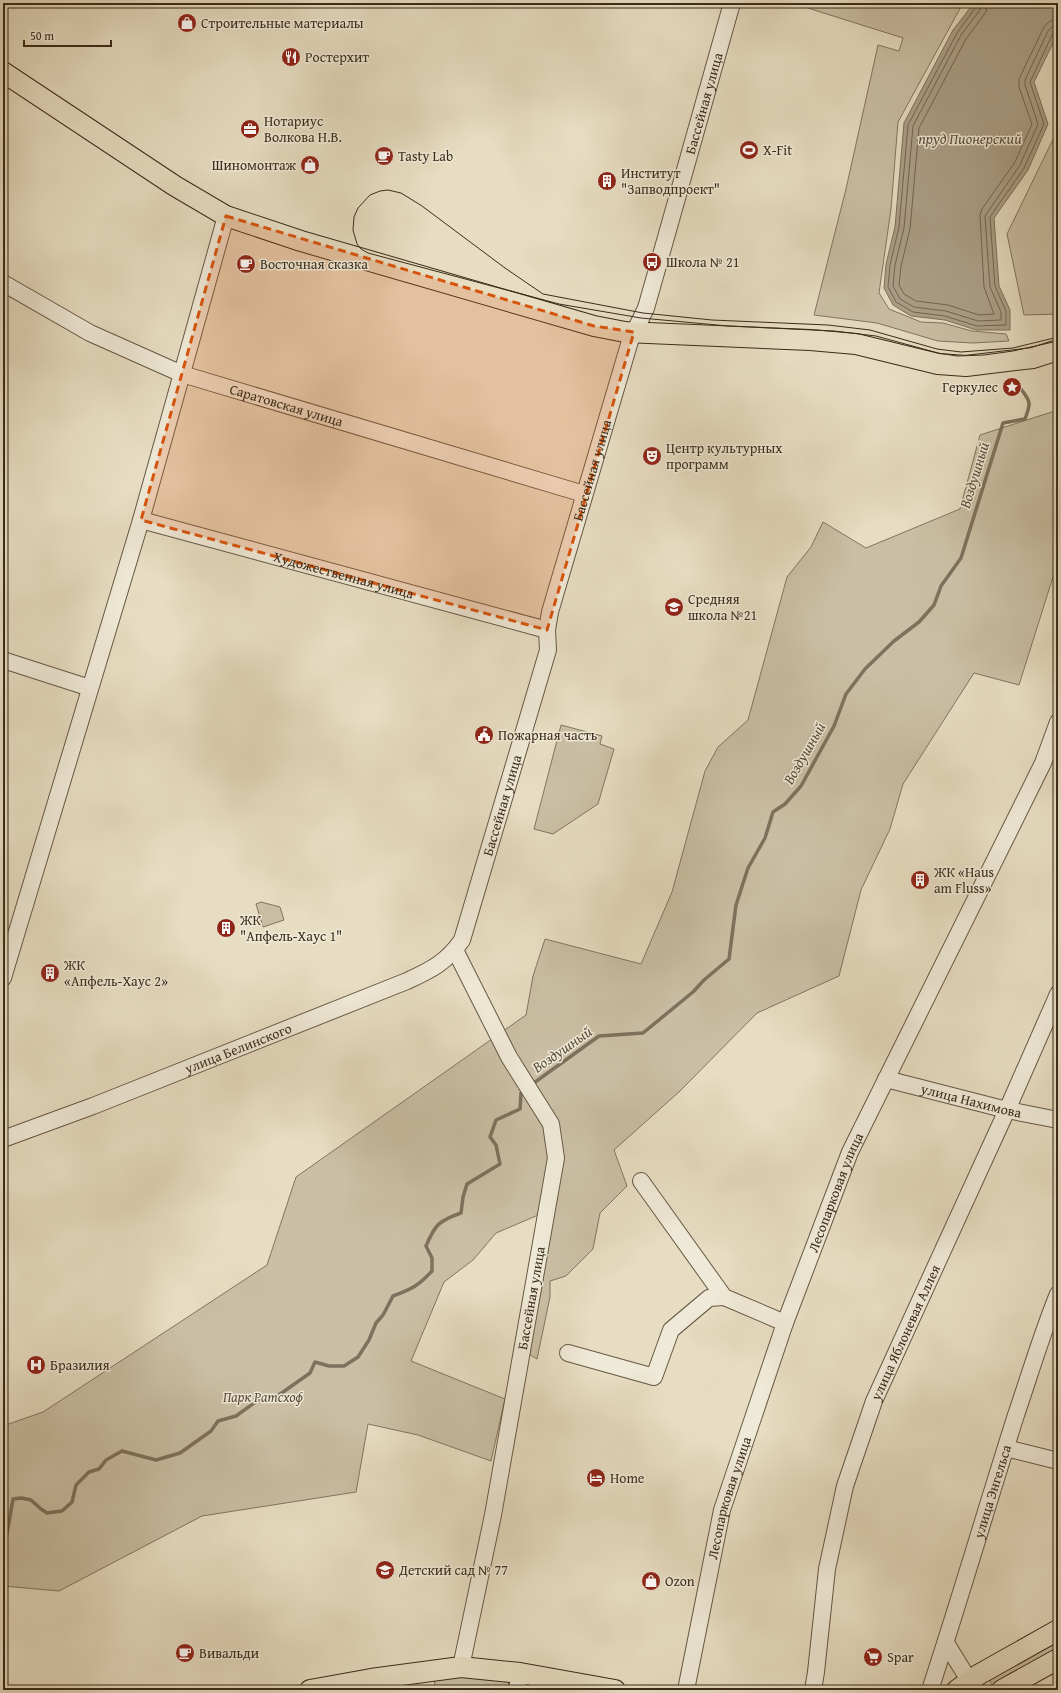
<svg xmlns="http://www.w3.org/2000/svg" width="1061" height="1693" font-family="'Gentium Book Plus',serif">
<rect width="100%" height="100%" fill="#e7ddc2"/>
<filter id="stains"><feTurbulence type="fractalNoise" baseFrequency=".005" numOctaves="4"/><feColorMatrix values="0 0 0 0 .2 0 0 0 0 .09 0 0 0 0 .02 0 0 0 .5 -.17"/></filter>
<radialGradient id="worn" r=".72"><stop offset=".6" stop-color="#630" stop-opacity="0"/><stop offset="1" stop-color="#630" stop-opacity=".3"/></radialGradient>
<!-- green -->
<path fill="#cabfa5" stroke="#827560" d="M792 3H963L898 122 891 209 879 293 889 309 921 322 943 323 972 331 1006 334 1009 341 973 343 938 341 877 323 814 315 846 189 878 45 899 51 903 38Z
M1058 129V314L1024 315 1007 234Z
M1058 410V561L1019 685 974 673 903 784 890 829 861 890 839 976 757 1013 680 1091 614 1150 627 1186 600 1213 593 1249 566 1276 550 1281V1297L537 1359 527 1353 543 1213 496 1233 473 1260 444 1282 411 1361 505 1399 491 1461 418 1435 368 1424 356 1492 202 1516 59 1591 3 1586V1426L43 1412 267 1265 296 1177 526 1015 533 976 545 939 641 964 672 892 705 771 718 747 748 720 787 577 811 547 823 522 866 548 960 509 980 435Z
M561 725 602 736 600 744 614 749 598 804 553 834 534 829Z
M261 902 280 907 284 920 263 927 256 904Z
M1058 1639V1651L993 1687 988 1678Z
M433 1676 510 1677 507 1690H436Z"/>
<!-- water -->
<path fill="#aca089" stroke="#7e715d" d="M974 3H1058V33L1034 82 1048 124 1028 170 994 218 999 286 1010 310V330H976L945 320 911 316 893 305 884 288 886 264 895 227 904 123 953 30Z"/>
<g fill="none" stroke-linecap="round" stroke-linejoin="round">
<!-- shore -->
<path stroke="#736652" stroke-width="1" d="M977 3 976 7 957 33 908 125 899 227 890 265 888 287 896 302 913 312 945 316 977 326 1006 325V311L995 286 990 217 1024 168 1044 124 1030 82 1053 33 1058 31
M982 3 980 10 961 35 913 126 904 228 895 265 893 286 900 299 914 307 946 311 978 321 1001 320V312L990 287 985 216 1020 165 1038 124 1025 85V80L1048 31 1052 27 1058 26
M988 3 986 12 966 39 919 128 910 229 901 266 899 285 904 294 916 301 948 305 979 315 994 314 984 287 980 215 982 209 1015 162 1032 124 1019 87V79L1044 27 1050 21 1058 20"/>
<!-- stream -->
<path stroke="#7e715d" stroke-width="3.5" d="M531 1085 599 1036 643 1033 693 992 704 980 729 959 736 905 748 868 765 838 773 812 785 804 801 786 834 726 846 694 865 669 894 641 919 622 934 605 941 586 961 558 1003 423 1025 419C1031 403 1031 402 1021 389
M3 1535 7 1534 13 1499 21 1498 31 1500 41 1509 47 1513 62 1511 72 1502 76 1485 89 1472 99 1469 106 1460 122 1451 156 1460 180 1453 211 1431 218 1421 236 1416 261 1398 276 1397 310 1373 315 1362 329 1366H344L358 1357 369 1340 376 1323 383 1315 393 1296C412 1289 418 1286 432 1271V1258L426 1246C435 1225 438 1221 461 1213L463 1197 467 1184 500 1164 496 1145 490 1137 496 1120 520 1109 521 1093 524 1090"/>
<!-- minor casing -->
<g stroke="#655844" stroke-width="18">
<g id="minor">
<path id="s1" d="M3 283 90 333 182 374 584 494"/>
<path id="s2" d="M141 520 547 630"/>
<path d="M3 660 90 688"/>
<path d="M455 950 509 1057 551 1124 556 1158 493 1515 461 1667"/>
<path d="M3 978 141 520 226 216"/>
<path id="s3" d="M886 1079 1007 1110 1058 1120"/>
<path id="s4" d="M3 1139 93 1106 407 981C431 970 447 962 462 940L548 650 547 630 550 612 630 341 646 308 652 287 732 3"/>
<path d="M641 1181 724 1297 785 1323"/>
<path d="M568 1353 654 1377 671 1330 709 1298 724 1297"/>
<path d="M1006 1448 1058 1461"/>
<path d="M946 1643 975 1690"/>
<path d="M517 1690 520 1673"/>
<path id="s5" d="M686 1690 722 1510 785 1323 850 1152 1043 763 1058 722"/>
<path id="s6" d="M813 1690 816 1672 827 1569 845 1486 874 1401 1007 1110 1058 994"/>
<path id="s7" d="M930 1690C960 1599 987 1506 1016 1415 1030 1374 1042 1333 1058 1294"/>
</g>
</g>
<!-- major casing -->
<g stroke="#3a2b1a" stroke-width="22">
<path id="major" d="M3 72 175 186 226 216 301 241 594 326 625 332 810 340 856 344 938 364 966 366 1033 358 1058 350
M310 1690 371 1679 461 1667 520 1673 615 1690
M957 1690 978 1675 1058 1630
M1002 1690 1058 1659"/>
</g>
<!-- minor -->
<use href="#minor" stroke="#efe9d7" stroke-width="16"/>
<!-- major -->
<use href="#major" stroke="#e7ddc2" stroke-width="20"/>
<!-- tram -->
<path stroke="#3a2b1a" stroke-width="1" d="M1058 337 1013 348 961 352 937 349 870 330 828 325 712 320 643 313 543 294 505 268 422 206 401 193 388 190 380 191 370 195 358 208 354 217 353 230 357 244 361 249 368 253 559 304 641 318 728 326 834 331 876 336 938 353 957 356 984 355 1013 351 1058 341"/>
</g>
<!-- marked area -->
<path fill="#d7540d" fill-opacity="0.2" stroke="#d7540d" stroke-width="3" stroke-dasharray="8 5" stroke-linejoin="round" d="M226 216 594 326 634 332 547 630 141 520Z"/>
<!-- icons -->
<defs>
<g id="shop-disc" transform="scale(1)"><circle r="9.5" fill="#8f2418" stroke="#efe9d7"/><path d="M-5-2.5h2.3a2.7 3.5 0 0 1 5.4 0H5L5.5 6h-11ZM-1.5-2.5h3a1.5 2.3 0 0 0-3 0Z" fill="#fff"/></g>
<g id="restaurant-disc" transform="scale(1)"><circle r="9.5" fill="#8f2418" stroke="#efe9d7"/><path d="M-5-6h1v4h1v-4h1v4h1v-4h1v5L-1.5 .5V6h-2V.5L-5-1ZM5-6V6H3V1.5H1.5Q1.5-4 5-6Z" fill="#fff"/></g>
<g id="office-disc" transform="scale(1)"><circle r="9.5" fill="#8f2418" stroke="#efe9d7"/><path d="M-6-3h4V-5.5h4V-3h4V5H-6ZM-1-4.5V-3h2v-1.5ZM-6 0V1H6V0Z" fill="#fff"/></g>
<g id="stadium-disc" transform="scale(1)"><circle r="9.5" fill="#8f2418" stroke="#efe9d7"/><path d="M0-5a6.5 5 0 1 0 0 10a6.5 5 0 1 0 0-10ZM-3.5-1.8h7v3.6h-7Z" fill="#fff"/></g>
<g id="cafe-disc" transform="scale(1)"><circle r="9.5" fill="#8f2418" stroke="#efe9d7"/><path d="M-5.5-4.5H6V0H3Q3 3.5 0 3.5H-2.5Q-5.5 3.5-5.5 0ZM3-3.2v2h1.7v-2ZM-6 4.5H4V6H-6Z" fill="#fff"/></g>
<g id="building-disc" transform="scale(1)"><circle r="9.5" fill="#8f2418" stroke="#efe9d7"/><path d="M-4-6H4V6H1V3H-1V6H-4ZM-2.5-4.3h1.7v1.8h-1.7ZM.8-4.3h1.7v1.8H.8ZM-2.5-1h1.7V.8h-1.7ZM.8-1h1.7V.8H.8Z" fill="#fff"/></g>
<g id="bus-disc" transform="scale(1)"><circle r="9.5" fill="#8f2418" stroke="#efe9d7"/><path d="M-5-6H5V4H4V6H2V4H-2V6H-4V4H-5ZM-3.5-4V0h7V-4ZM-3.5 1.2v1.5H-2V1.2ZM2 1.2v1.5H3.5V1.2Z" fill="#fff"/></g>
<g id="sight-disc" transform="scale(1)"><circle r="9.5" fill="#8f2418" stroke="#efe9d7"/><path d="M0-6L1.8-2.2L6-1.7L2.9 1.2L3.7 5.4L0 3.3L-3.7 5.4L-2.9 1.2L-6-1.7L-1.8-2.2Z" fill="#fff"/></g>
<g id="theatre-disc" transform="scale(1)"><circle r="9.5" fill="#8f2418" stroke="#efe9d7"/><path d="M-5-5.5Q0-4 5-5.5V0Q5 5 0 6Q-5 5-5 0ZM-3.3-2.5H-1v1.5H-3.3ZM1-2.5H3.3v1.5H1ZM-2.8 1Q0 5.5 2.8 1Z" fill="#fff"/></g>
<g id="school-disc" transform="scale(1)"><circle r="9.5" fill="#8f2418" stroke="#efe9d7"/><path d="M0-5L7-2L0 1L-7-2ZM-4 1L0 2.5L4 1V4Q0 6-4 4Z" fill="#fff"/></g>
<g id="civic-disc" transform="scale(1)"><circle r="9.5" fill="#8f2418" stroke="#efe9d7"/><path d="M-.6-6.5H3V-4.5H.6V-3L4-1V1h2V6H-6V1h2V-1L-.6-3ZM-1.2 2.5V6h2.4V2.5Z" fill="#fff"/></g>
<g id="hospital-disc" transform="scale(1)"><circle r="9.5" fill="#8f2418" stroke="#efe9d7"/><path d="M-5-5h3v3.5h4V-5h3V5h-3V1.5h-4V5h-3Z" fill="#fff"/></g>
<g id="hotel-disc" transform="scale(1)"><circle r="9.5" fill="#8f2418" stroke="#efe9d7"/><path d="M-6-4.5h1.5V1H6V5H4.5V3h-9V5H-6ZM-4 0a1.8 1.8 0 1 1 3.6 0ZM.5 0V-2.5h3Q6-2.5 6 0Z" fill="#fff"/></g>
<g id="supermarket-disc" transform="scale(1)"><circle r="9.5" fill="#8f2418" stroke="#efe9d7"/><path d="M-6-5.5h2.5l.6 2H6L4.5 2H-2.5L-4.4-4H-6ZM-1.5 3.2a1.3 1.3 0 1 0 .1 0ZM3 3.2a1.3 1.3 0 1 0 .1 0Z" fill="#fff"/></g>
</defs>
<g fill-rule="evenodd">
<use href="#shop-disc" x="187" y="23"/>
<use href="#restaurant-disc" x="291" y="57"/>
<use href="#office-disc" x="250" y="129"/>
<use href="#stadium-disc" x="749" y="150"/>
<use href="#cafe-disc" x="384" y="156"/>
<use href="#shop-disc" x="310" y="165"/>
<use href="#building-disc" x="607" y="181"/>
<use href="#bus-disc" x="652" y="262"/>
<use href="#cafe-disc" x="246" y="264"/>
<use href="#sight-disc" x="1012" y="387"/>
<use href="#theatre-disc" x="652" y="456"/>
<use href="#school-disc" x="674" y="607"/>
<use href="#civic-disc" x="484" y="735"/>
<use href="#building-disc" x="920" y="880"/>
<use href="#building-disc" x="226" y="928"/>
<use href="#building-disc" x="50" y="973"/>
<use href="#hospital-disc" x="36" y="1365"/>
<use href="#hotel-disc" x="596" y="1478"/>
<use href="#school-disc" x="385" y="1570"/>
<use href="#shop-disc" x="651" y="1581"/>
<use href="#cafe-disc" x="185" y="1653"/>
<use href="#supermarket-disc" x="873" y="1657"/>
</g>
<g text-anchor="middle" dominant-baseline="central" stroke-width="3" stroke-linejoin="round" paint-order="stroke">
<!-- poi labels -->
<g font-size="14" fill="#3a2b1a" stroke="#efe9d7" text-anchor="start">
<text x="201" y="23">Строительные материалы</text>
<text x="305" y="57">Ростерхит</text>
<text x="264" y="121">Нотариус<tspan x="264" dy="16">Волкова Н.В.</tspan></text>
<text x="763" y="150">X-Fit</text>
<text x="398" y="156">Tasty Lab</text>
<text x="296" y="165" text-anchor="end">Шиномонтаж</text>
<text x="621" y="173">Институт<tspan x="621" dy="16">"Запводпроект"</tspan></text>
<text x="666" y="262">Школа № 21</text>
<text x="260" y="264">Восточная сказка</text>
<text x="998" y="387" text-anchor="end">Геркулес</text>
<text x="666" y="448">Центр культурных<tspan x="666" dy="16">программ</tspan></text>
<text x="688" y="599">Средняя<tspan x="688" dy="16">школа №21</tspan></text>
<text x="498" y="735">Пожарная часть</text>
<text x="934" y="872">ЖК «Haus<tspan x="934" dy="16">am Fluss»</tspan></text>
<text x="240" y="920">ЖК<tspan x="240" dy="16">"Апфель-Хаус 1"</tspan></text>
<text x="64" y="965">ЖК<tspan x="64" dy="16">«Апфель-Хаус 2»</tspan></text>
<text x="50" y="1365">Бразилия</text>
<text x="610" y="1478">Home</text>
<text x="399" y="1570">Детский сад № 77</text>
<text x="665" y="1581">Ozon</text>
<text x="199" y="1653">Вивальди</text>
<text x="887" y="1657">Spar</text>
</g>
<!-- street labels -->
<g font-size="14" fill="#3a2b1a" stroke="#efe9d7">
<text stroke="none"><textPath href="#s4" startOffset="1376">Бассейная улица</textPath></text>
<text stroke="none"><textPath href="#s1" startOffset="310">Саратовская улица</textPath></text>
<text stroke="none"><textPath href="#s4" startOffset="992">Бассейная улица</textPath></text>
<text stroke="none"><textPath href="#s2" startOffset="210">Художественная улица</textPath></text>
<text stroke="none"><textPath href="#s4" startOffset="644">Бассейная улица</textPath></text>
<text stroke="none"><textPath href="#s4" startOffset="252">улица Белинского</textPath></text>
<text stroke="none"><textPath href="#s3" startOffset="88">улица Нахимова</textPath></text>
<text stroke="none"><textPath href="#s5" startOffset="521">Лесопарковая улица</textPath></text>
<text transform="translate(531 1298) rotate(-80)">Бассейная улица</text>
<text stroke="none"><textPath href="#s6" startOffset="372">улица Яблоневая Аллея</textPath></text>
<text stroke="none"><textPath href="#s7" startOffset="208">улица Энгельса</textPath></text>
<text stroke="none"><textPath href="#s5" startOffset="197">Лесопарковая улица</textPath></text>
</g>
<!-- park labels -->
<g font-size="14" font-style="italic" fill="#574936" stroke="#efe9d7">
<text x="263" y="1397">Парк Ратсхоф</text>
</g>
<!-- water labels -->
<g font-size="15" font-style="italic" fill="#5c4e3b" stroke="#efe9d7">
<text x="970" y="138">пруд Пионерский</text>
<text transform="translate(974 475) rotate(-73)">Воздушный</text>
<text transform="translate(804 753) rotate(-60)">Воздушный</text>
<text transform="translate(562 1049) rotate(-35)">Воздушный</text>
</g>
</g>
<!-- margin -->
<rect width="1061" height="1693" fill="none" stroke="#e7ddc2" stroke-width="16"/>
<rect x="4" y="4" width="1053" height="1685" fill="none" stroke="#3a2b1a" stroke-width="2"/>
<rect x="8" y="8" width="1045" height="1677" fill="none" stroke="#3a2b1a"/>
<!-- scale -->
<path d="M24 40v6h87v-6" fill="none" stroke="#3a2b1a" stroke-width="2"/>
<text x="30" y="40" font-size="12" fill="#3a2b1a" stroke="#efe9d7" stroke-width="3" paint-order="stroke">50 m</text>
<rect width="100%" height="100%" filter="url(#stains)"/>
<rect width="100%" height="100%" fill="url(#worn)"/>
</svg>
